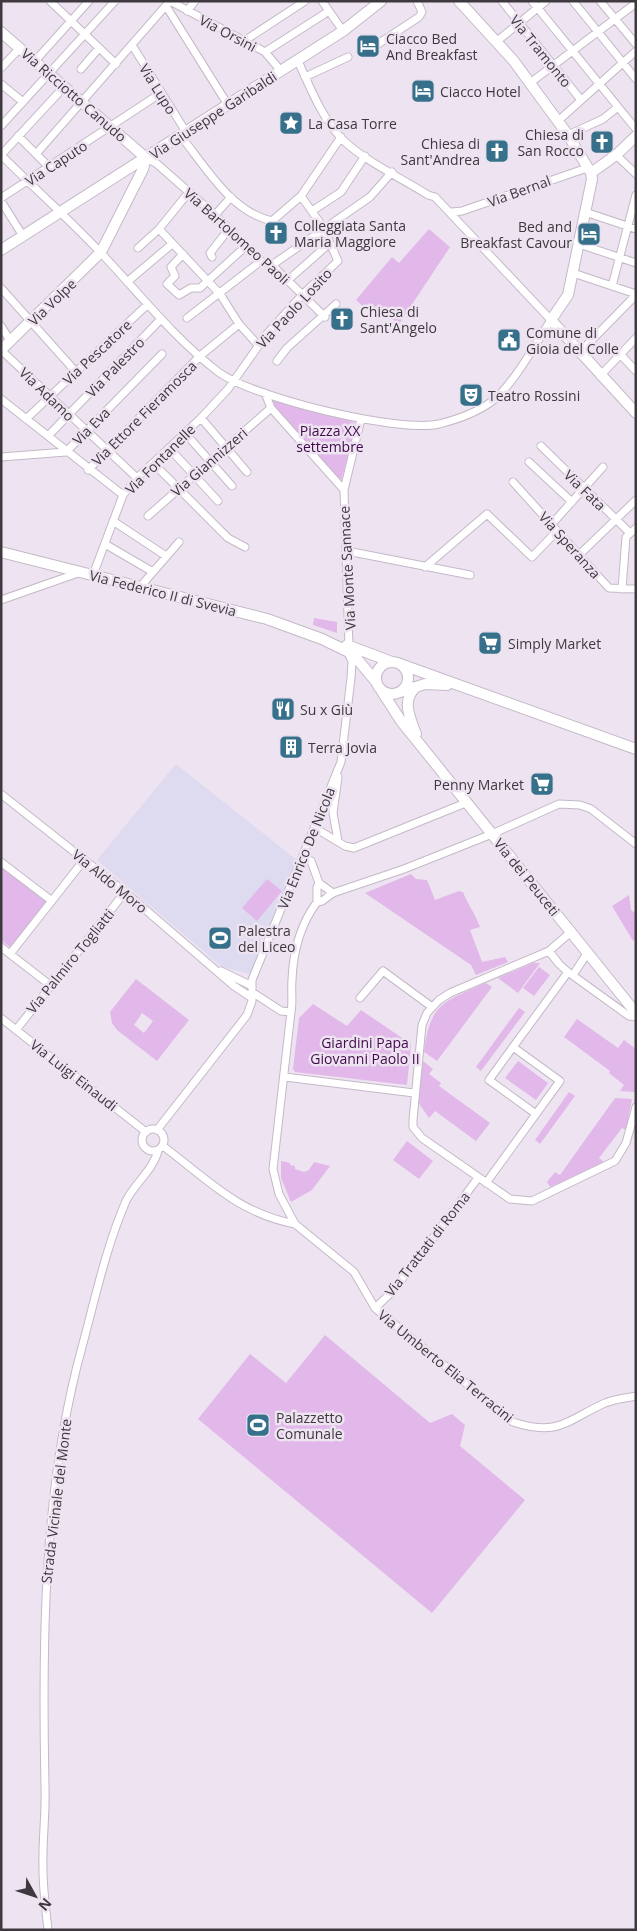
<svg xmlns="http://www.w3.org/2000/svg" width="637" height="1931" font-family="'Open Sans',sans-serif">
<rect width="100%" height="100%" fill="#eee3f1"/>
<!-- education -->
<path fill="#dedaf0" d="M176 764 298 861 266 936 258 930 255 934 264 942 250 974 222 967 97 860Z"/>
<!-- green -->
<path fill="#e1b8e9" fill-rule="evenodd" d="M429 229 450 247 395 330 391 326 395 321 384 312 377 319 356 300 392 257 399 263Z
M274 397 353 422 356 425 341 481 271 403 270 399Z
M314 618 337 622V633L313 625Z
M4 866 48 901 11 948 1 940V870Z
M411 874 416 879 427 880 435 900 459 891 463 892C468 905 475 913 480 927L470 930 482 962 505 957 508 962 476 975 471 965 365 893Z
M267 879 282 891 257 921 242 908Z
M629 895 631 910 636 914V938L633 941 612 906Z
M533 963H540L518 993 498 978Z
M539 967 550 975 534 996 523 988Z
M136 979 189 1020 157 1061 117 1030 112 1023 110 1012ZM142 1013 153 1021 144 1033 134 1025Z
M486 983 492 987 437 1061 424 1052C430 1003 443 1002 486 983Z
M313 1004 347 1026 361 1010 411 1044 407 1085 295 1072 293 1069 299 1018Z
M519 1008 525 1012 481 1071 476 1067Z
M577 1019 618 1048 624 1040 636 1049 635 1092 620 1091 624 1085 609 1073 610 1071 564 1037Z
M423 1061 433 1069 429 1074 441 1083 439 1086 490 1123 476 1141 435 1111 429 1118 418 1102Z
M518 1061 548 1083 536 1100 505 1078Z
M569 1092 575 1096 540 1144 535 1140Z
M615 1098 632 1099 626 1130 622 1128 599 1158 604 1162 550 1187 547 1182 555 1172 560 1175Z
M407 1141 433 1161 419 1179 393 1160Z
M281 1161 290 1163V1165L295 1166V1169L304 1172 309 1170 314 1162 330 1166 312 1190 291 1202 281 1178Z
M325 1335 430 1423 452 1414 465 1425 460 1446 525 1500 432 1613 198 1419 250 1354 286 1383Z"/>
<g fill="none" stroke-linecap="round" stroke-linejoin="round">
<!-- minor casing -->
<g stroke="#c4b9c7" stroke-width="9">
<path id="minor" d="M50 1 116 64
M170 1 265 52 281 71
M322 1 343 31
M502 1 581 100
M532 1 636 129
M573 1 636 79
M600 1 636 44
M166 6 228 105
M187 11 195 1
M244 41 305 1
M496 42 546 1
M378 44 419 17 422 12 417 1
M132 45 186 132
M265 52 329 11
M35 61 89 1
M1 68 20 48
M81 69 99 48
M305 77 348 57
M530 83 636 3
M1 84 23 102
M558 121 636 51
M1 126 115 1
M180 135C205 166 231 212 272 221L301 196 341 137
M568 135 603 119 618 107
M18 136 49 167
M36 154 170 1
M1 155C34 188 69 219 101 253 139 293 173 337 217 371 250 397 397 433 439 424 455 420 477 412 491 402 512 387 536 343 551 320L435 197 428 195C403 179 361 159 341 138 321 116 310 87 298 61
M1 155 64 87
M616 155 636 174
M146 158 156 163 215 215 261 261 272 265 325 317
M1 198 161 93
M1 201 23 236
M312 211 341 192 365 156
M452 212 462 211 587 168
M585 212 636 229
M215 215 231 197
M159 229 220 294 239 324 258 345
M579 244 636 263
M138 248 159 229 189 192
M183 254 171 267 175 276 167 284 179 295 191 288H200L246 246
M212 257 210 253 229 229
M272 265 370 197 392 172
M573 273 636 294
M287 281 330 243
M127 282 172 244
M612 286 636 195
M1 288 76 372
M187 318 261 261
M1 326 11 342
M1 350 137 478
M579 353 636 295
M620 354 636 371
M277 361 287 348 336 304
M600 376 636 338
M265 393 271 408 344 490
M1 399 123 495
M201 418 247 472
M26 419 147 305
M185 433 232 486
M48 436 161 319
M541 446 630 533
M169 448 218 501
M1 457 66 452 162 354
M529 462 572 502
M153 463 228 538 245 547
M88 470 200 356 239 324
M513 482 609 588 636 589
M148 516 271 408
M113 521 166 556
M551 525 603 467
M105 544 153 572
M347 551 470 575
M579 555 636 500
M425 567 487 514 532 557 557 531
M93 575 123 495 137 478 201 418 228 389 266 335 302 295 338 261 323 227 301 196
M140 587 179 542
M622 589 626 537 636 528
M1 600 81 572
M349 646 344 490 361 419
M338 777 333 813 338 841
M1 794 125 892 234 986 252 998
M315 828 345 846 354 848 468 802
M303 857 311 861 319 883 333 893
M1 862 52 901
M317 902V887L319 883
M572 931 549 951 450 993 439 1000 427 1013 422 1025 413 1120V1127L422 1138 510 1199 532 1201 615 1161 626 1143 636 1107
M1 947 50 985
M549 951 559 964 568 972 629 1016 636 1017
M10 954 84 860
M221 971 252 986
M573 975 588 952
M252 992 281 1011 291 1012C293 1001 291 991 292 980 293 952 300 925 317 902L322 901 333 893 404 869 492 834 559 804 580 805 591 809 636 844
M360 998 383 971 432 1007
M291 1012 273 1169 279 1194 295 1224 354 1272 375 1308 513 1422C559 1437 567 1420 605 1403 615 1399 626 1398 636 1396
M1 1018 146 1132
M16 1030 125 892
M513 1047 568 972
M285 1077 414 1093
M142 1140a11 11 0 1 1 22 0a11 11 0 1 1-22 0Z
M157 1130 247 1015 252 1001V980L341 762 351 678 352 662 348 652
M163 1146C208 1180 238 1213 295 1224
M486 1183 560 1081 513 1047 489 1080 536 1114
M375 1308 393 1291 478 1178
M48 1930C46 1910 43 1890 43 1870 42 1842 46 1814 45 1786 42 1639 43 1489 82 1347 95 1299 106 1247 126 1201 135 1183 153 1170 158 1151"/>
</g>
<!-- secondary casing -->
<g stroke="#c4b9c7" stroke-width="12">
<path id="secondary" d="M459 1 513 60 568 135 591 173 592 179 568 295 551 320 636 413
M1 32 146 158
M591 173 616 155 636 136
M1 250 343 31 381 1
M1 350 101 252 143 169 146 158
M1 552 267 619 322 639 353 654 377 683
M347 645 392 662
M376 678a16 16 0 1 1 32 0a16 16 0 1 1-32 0Z
M400 664 636 749
M381 690 401 721 636 1013
M400 692 425 684 447 685
M416 734C410 718 401 700 416 687"/>
</g>
<!-- minor -->
<use href="#minor" stroke="#fff" stroke-width="7"/>
<!-- secondary -->
<use href="#secondary" stroke="#fff" stroke-width="10"/>
</g>
<!-- icons -->
<defs>
<g id="hotel-square" transform="scale(1.25)"><rect x="-9" y="-9" width="18" height="18" rx="4" fill="#37708a" stroke="#eee3f1"/><path d="M-6-4.5h1.5V1H6V5H4.5V3h-9V5H-6ZM-4 0a1.8 1.8 0 1 1 3.6 0ZM.5 0V-2.5h3Q6-2.5 6 0Z" fill="#fff"/></g>
<g id="sight-square" transform="scale(1.25)"><rect x="-9" y="-9" width="18" height="18" rx="4" fill="#37708a" stroke="#eee3f1"/><path d="M0-6L1.8-2.2L6-1.7L2.9 1.2L3.7 5.4L0 3.3L-3.7 5.4L-2.9 1.2L-6-1.7L-1.8-2.2Z" fill="#fff"/></g>
<g id="church-square" transform="scale(1.25)"><rect x="-9" y="-9" width="18" height="18" rx="4" fill="#37708a" stroke="#eee3f1"/><path d="M-1.2-6h2.4v3.5h3.3v2.4h-3.3V6h-2.4V-.1h-3.3v-2.4h3.3Z" fill="#fff"/></g>
<g id="civic-square" transform="scale(1.25)"><rect x="-9" y="-9" width="18" height="18" rx="4" fill="#37708a" stroke="#eee3f1"/><path d="M-.6-6.5H3V-4.5H.6V-3L4-1V1h2V6H-6V1h2V-1L-.6-3ZM-1.2 2.5V6h2.4V2.5Z" fill="#fff"/></g>
<g id="theatre-square" transform="scale(1.25)"><rect x="-9" y="-9" width="18" height="18" rx="4" fill="#37708a" stroke="#eee3f1"/><path d="M-5-5.5Q0-4 5-5.5V0Q5 5 0 6Q-5 5-5 0ZM-3.3-2.5H-1v1.5H-3.3ZM1-2.5H3.3v1.5H1ZM-2.8 1Q0 5.5 2.8 1Z" fill="#fff"/></g>
<g id="supermarket-square" transform="scale(1.25)"><rect x="-9" y="-9" width="18" height="18" rx="4" fill="#37708a" stroke="#eee3f1"/><path d="M-6-5.5h2.5l.6 2H6L4.5 2H-2.5L-4.4-4H-6ZM-1.5 3.2a1.3 1.3 0 1 0 .1 0ZM3 3.2a1.3 1.3 0 1 0 .1 0Z" fill="#fff"/></g>
<g id="restaurant-square" transform="scale(1.25)"><rect x="-9" y="-9" width="18" height="18" rx="4" fill="#37708a" stroke="#eee3f1"/><path d="M-5-6h1v4h1v-4h1v4h1v-4h1v5L-1.5 .5V6h-2V.5L-5-1ZM5-6V6H3V1.5H1.5Q1.5-4 5-6Z" fill="#fff"/></g>
<g id="building-square" transform="scale(1.25)"><rect x="-9" y="-9" width="18" height="18" rx="4" fill="#37708a" stroke="#eee3f1"/><path d="M-4-6H4V6H1V3H-1V6H-4ZM-2.5-4.3h1.7v1.8h-1.7ZM.8-4.3h1.7v1.8H.8ZM-2.5-1h1.7V.8h-1.7ZM.8-1h1.7V.8H.8Z" fill="#fff"/></g>
<g id="stadium-square" transform="scale(1.25)"><rect x="-9" y="-9" width="18" height="18" rx="4" fill="#37708a" stroke="#eee3f1"/><path d="M0-5a6.5 5 0 1 0 0 10a6.5 5 0 1 0 0-10ZM-3.5-1.8h7v3.6h-7Z" fill="#fff"/></g>
</defs>
<g fill-rule="evenodd">
<use href="#hotel-square" x="368" y="46"/>
<use href="#hotel-square" x="423" y="91"/>
<use href="#sight-square" x="291" y="123"/>
<use href="#church-square" x="602" y="142"/>
<use href="#church-square" x="497" y="151"/>
<use href="#church-square" x="276" y="233"/>
<use href="#hotel-square" x="589" y="234"/>
<use href="#church-square" x="342" y="319"/>
<use href="#civic-square" x="509" y="340"/>
<use href="#theatre-square" x="471" y="395"/>
<use href="#supermarket-square" x="490" y="643"/>
<use href="#restaurant-square" x="283" y="709"/>
<use href="#building-square" x="291" y="747"/>
<use href="#supermarket-square" x="542" y="784"/>
<use href="#stadium-square" x="220" y="938"/>
<use href="#stadium-square" x="258" y="1425"/>
</g>
<g text-anchor="middle" dominant-baseline="central" stroke-width="5" stroke-linejoin="round" paint-order="stroke">
<!-- street labels -->
<g font-size="14" fill="#3e393f" stroke="#eee3f1">
<text transform="translate(228 33) rotate(28)">Via Orsini</text>
<text transform="translate(541 51) rotate(51)">Via Tramonto</text>
<text transform="translate(158 89) rotate(58)">Via Lupo</text>
<text transform="translate(74 95) rotate(41)">Via Ricciotto Canudo</text>
<text transform="translate(213 115) rotate(-33)">Via Giuseppe Garibaldi</text>
<text transform="translate(56 163) rotate(-33)">Via Caputo</text>
<text transform="translate(519 191) rotate(-20)">Via Bernal</text>
<text transform="translate(237 236) rotate(42)">Via Bartolomeo Paoli</text>
<text transform="translate(52 302) rotate(-44)">Via Volpe</text>
<text transform="translate(294 308) rotate(-47)">Via Paolo Losito</text>
<text transform="translate(97 352) rotate(-43)">Via Pescatore</text>
<text transform="translate(115 367) rotate(-46)">Via Palestro</text>
<text transform="translate(47 394) rotate(44)">Via Adamo</text>
<text transform="translate(144 413) rotate(-45)">Via Ettore Fieramosca</text>
<text transform="translate(91 426) rotate(-45)">Via Eva</text>
<text transform="translate(160 459) rotate(-45)">Via Fontanelle</text>
<text transform="translate(209 462) rotate(-41)">Via Giannizzeri</text>
<text transform="translate(585 490) rotate(44)">Via Fata</text>
<text transform="translate(570 545) rotate(48)">Via Speranza</text>
<text transform="translate(347 568) rotate(-93)">Via Monte Sannace</text>
<text transform="translate(163 593) rotate(14)">Via Federico II di Svevia</text>
<text transform="translate(306 848) rotate(-68)">Via Enrico De Nicola</text>
<text transform="translate(527 877) rotate(51)">Via dei Peuceti</text>
<text transform="translate(110 881) rotate(39)">Via Aldo Moro</text>
<text transform="translate(70 961) rotate(-51)">Via Palmiro Togliatti</text>
<text transform="translate(74 1075) rotate(38)">Via Luigi Einaudi</text>
<text transform="translate(427 1244) rotate(-52)">Via Trattati di Roma</text>
<text transform="translate(446 1366) rotate(39)">Via Umberto Elia Terracini</text>
<text transform="translate(56 1501) rotate(-83)">Strada Vicinale del Monte</text>
</g>
<!-- poi labels -->
<g font-size="14" fill="#3e393f" stroke="#eee3f1" text-anchor="start">
<text x="386" y="38">Ciacco Bed<tspan x="386" dy="16">And Breakfast</tspan></text>
<text x="440" y="91">Ciacco Hotel</text>
<text x="308" y="123">La Casa Torre</text>
<text x="584" y="134" text-anchor="end">Chiesa di<tspan x="584" dy="16">San Rocco</tspan></text>
<text x="480" y="143" text-anchor="end">Chiesa di<tspan x="480" dy="16">Sant'Andrea</tspan></text>
<text x="294" y="225">Colleggiata Santa<tspan x="294" dy="16">Maria Maggiore</tspan></text>
<text x="572" y="226" text-anchor="end">Bed and<tspan x="572" dy="16">Breakfast Cavour</tspan></text>
<text x="360" y="311">Chiesa di<tspan x="360" dy="16">Sant'Angelo</tspan></text>
<text x="526" y="332">Comune di<tspan x="526" dy="16">Gioia del Colle</tspan></text>
<text x="488" y="395">Teatro Rossini</text>
<text x="508" y="643">Simply Market</text>
<text x="300" y="709">Su x Giù</text>
<text x="308" y="747">Terra Jovia</text>
<text x="524" y="784" text-anchor="end">Penny Market</text>
<text x="238" y="930">Palestra<tspan x="238" dy="16">del Liceo</tspan></text>
<text x="276" y="1417">Palazzetto<tspan x="276" dy="16">Comunale</tspan></text>
</g>
<!-- park labels -->
<g font-size="14" fill="#410a4c" stroke="#eee3f1">
<text x="330" y="430">Piazza XX<tspan x="330" dy="16">settembre</tspan></text>
<text x="365" y="1042">Giardini Papa<tspan x="365" dy="16">Giovanni Paolo II</tspan></text>
</g>
</g>
<!-- border -->
<rect width="637" height="1931" fill="none" stroke="#3e393f" stroke-width="5"/>
<!-- north arrow -->
<g transform="translate(35 1896) rotate(130)" stroke="#eee3f1" stroke-width="4" paint-order="stroke">
<path d="M0-4L9 19L0 12L-9 19Z" fill="#3e393f"/>
<text y="-8" font-size="14" font-weight="bold" text-anchor="middle" fill="#3e393f">N</text>
</g>
</svg>
